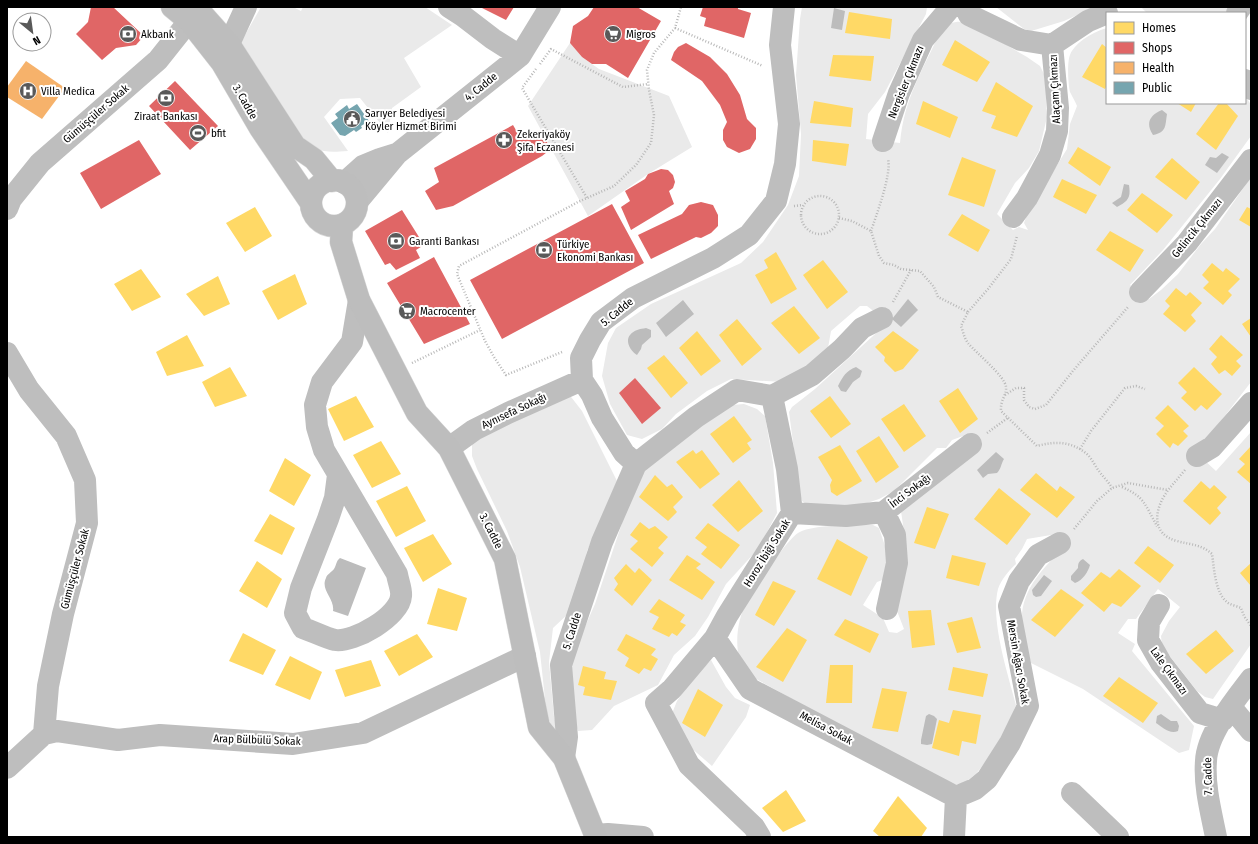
<svg xmlns="http://www.w3.org/2000/svg" width="1258" height="844" font-family="'Fira Sans Condensed',sans-serif">
<rect width="100%" height="100%" fill="#fff"/>
<!-- green -->
<path fill="#eaeaea" d="M261 7H293L301 11 303 7H425L452 25 404 58 421 87 392 108 388 133 360 98 340 99 324 117 348 151C323 153 318 152 298 137L241 46V42Z
M802 7H927L926 14 885 92 868 114 866 139 900 143C904 98 923 70 941 30 949 22 955 21 966 22L1027 57 1040 66 1044 74 1046 92 1047 117 1039 151 1029 168 1015 183 997 214 1013 230 1019 227 1028 230 1024 223 1028 212 1067 149 1070 124 1077 106C1075 101 1072 96 1070 92 1068 84 1067 62 1070 55 1075 42 1095 31 1107 28V103H1245V95L1251 105V136L1220 179 1163 250 1130 285 1149 299 1161 290 1178 274 1201 244 1215 229 1251 177V382L1210 435 1202 458 1216 471 1251 432V644L1213 699 1205 697 1197 691 1162 646 1161 636 1169 621 1180 607 1158 589 1136 619H1128L1118 633 1135 644 1132 651 1194 726 1189 750 1179 753 1083 689 1031 663C1028 650 1022 633 1022 620 1021 589 1044 568 1064 547L1051 535 1027 539 1022 549 1015 559 1016 564C1009 570 1001 580 998 589 990 620 1008 674 1016 705 1008 726 985 772 965 782 961 785 953 784 947 785L758 680C755 678 751 676 748 673 732 659 736 621 746 604 752 593 760 582 767 571 773 562 789 539 798 533 812 524 855 525 873 525L879 528 891 564V577L877 582 863 605 883 618 889 632 897 633 904 629 897 611 906 546 901 511 968 438 963 436 952 440 946 448H937L894 491 879 499 858 506 806 504 802 501 800 495 789 412 792 407 815 389 885 325 886 321 867 306H860L831 331 828 348 818 362 783 382 731 379 707 391 676 414 662 429 642 439 627 435 610 404 602 376 608 343 616 328 651 304 741 263 763 242 788 205 799 176 801 134 796 75 800 19Z
M996 7H1095L1064 21 1028 32Z
M1141 7H1229L1225 13H1147Z
M570 43 582 57 599 69 669 96 692 147 648 174 588 216 528 106Z
M568 393 582 411 617 481 587 551 582 581 569 613 553 628 549 662 554 717 559 735 547 718 540 652 520 567 507 531 477 469 472 456V444L474 436Z
M744 404 757 409 765 416 773 463 777 513 758 549 726 584 708 617 695 636 674 655 658 685 614 706 592 730 578 731 568 699 570 661 595 604 632 493 643 470 696 427 732 405Z
M711 660 726 687 735 698 750 705 746 717 712 766 682 740 671 716 677 701 691 681Z"/>
<!-- water -->
<path fill="#bcbcbc" d="M834 8 845 11 842 30 831 28Z
M1162 110 1167 114C1165 126 1167 132 1153 135 1145 123 1150 115 1162 110Z
M1222 153 1229 157 1217 173 1205 165 1210 157 1216 158Z
M1124 184 1129 185C1131 198 1128 201 1117 207L1112 203 1121 197Z
M908 299 918 310 901 327 892 319Z
M683 300 694 314 666 337 656 323Z
M646 328 651 330V337L642 345 641 349 637 355C630 351 625 341 630 335 634 330 640 329 646 328Z
M856 367 862 371 860 377 853 382 846 392 841 391 838 386C843 376 846 371 856 367Z
M996 452 1004 459C1001 464 1001 469 997 473L988 474 983 478 977 470Z
M340 558 366 568 348 616 333 611C335 599 320 590 326 578 327 574 332 572 334 569 337 564 336 561 340 558Z
M1083 559 1090 565C1088 572 1083 580 1075 583L1071 580V576L1078 568C1078 563 1079 561 1083 559Z
M1044 575 1052 581 1041 596 1036 597 1033 595 1032 590Z
M929 714 934 716 937 719 932 744 927 745 921 744V740L926 716Z
M1161 714 1171 721H1177L1179 726 1178 731C1170 735 1162 727 1156 723L1157 716Z"/>
<!-- homes -->
<path fill="#ffd966" d="M849 12 892 19 890 39 845 33Z
M955 40 990 62 977 82 942 65Z
M1102 44 1107 48V85L1105 89 1082 77Z
M833 55 874 56 871 81 829 76Z
M996 82 1033 106 1017 137 991 128 996 116 982 111Z
M814 101 853 108 851 127 810 123Z
M923 101 958 117 950 138 916 124Z
M1177 103H1196L1191 112Z
M1219 103H1226L1238 116 1216 150 1196 134Z
M813 140 849 144 846 166 812 161Z
M1078 147 1111 167 1100 186 1068 163Z
M962 157 996 170 984 207 948 195Z
M1172 158 1200 182 1186 200 1155 177Z
M1062 179 1097 195 1086 214 1053 197Z
M1142 193 1173 215 1157 233 1127 210Z
M255 207 272 236 245 252 226 223Z
M1247 207 1251 209V227L1239 220Z
M962 214 990 230 978 252 948 235Z
M1110 231 1144 250 1130 272 1096 250Z
M776 252 797 289 771 304 755 275 768 268 764 260Z
M823 260 848 292 827 309 803 275Z
M1212 263 1223 272 1226 268 1240 279 1228 291 1232 295 1223 305 1203 288 1209 282 1202 275Z
M141 269 161 297 132 311 114 284Z
M295 274 307 304 278 320 262 291Z
M218 276 230 304 204 316 186 294Z
M1176 288 1186 296 1190 292 1202 303 1191 315 1196 321 1185 332 1163 314 1170 306 1165 301Z
M794 306 820 338 799 354 771 323Z
M1251 318V337L1242 324Z
M737 319 762 349 742 366 719 335Z
M697 331 721 361 701 376 679 348Z
M893 331 919 350 903 369 895 372 884 361 885 357 875 347Z
M187 335 204 366 167 376 156 352Z
M1221 335 1243 355 1236 361 1241 366 1232 376 1225 370 1219 374 1211 364 1217 357 1209 349Z
M664 355 688 383 671 398 647 368Z
M230 367 247 396 215 407 202 382Z
M1194 367 1222 394 1207 410 1201 405 1195 411 1181 398 1187 392 1178 383Z
M958 388 978 419 960 433 939 401Z
M356 396 374 427 344 441 328 409Z
M830 396 851 424 831 438 810 411Z
M904 404 926 436 904 452 881 419Z
M1168 405 1189 426 1183 431 1188 436 1178 446 1173 443 1170 448 1156 434 1164 426 1155 418Z
M734 416 752 440 747 443 751 449 733 463 710 434Z
M879 436 899 467 876 483 856 451Z
M381 441 401 474 372 488 353 455Z
M840 445 862 481 837 496 831 492 830 485 832 480 818 457Z
M1251 446V484L1237 472 1245 464 1239 459Z
M693 450 696 454 702 450 720 474 700 489 676 462Z
M285 458 311 475 294 506 269 491Z
M1036 473 1057 491 1060 486 1075 497 1057 518 1020 490Z
M655 475 667 487 672 484 683 497 673 507 677 512 668 521 639 497Z
M739 480 763 511 738 532 712 505Z
M1201 481 1210 489 1214 485 1227 497 1217 508 1221 513 1210 525 1183 501Z
M407 486 426 521 396 537 376 501Z
M999 488 1031 514 1007 545 974 519Z
M927 507 949 514 935 549 914 543Z
M270 514 295 528 282 555 254 541Z
M640 522 649 529 655 526 668 537 658 548 664 553 652 567 630 549 638 541 630 535Z
M708 523 740 545 721 569 701 554 707 547 695 538Z
M433 534 452 564 423 582 404 548Z
M837 539 868 557 851 596 817 579Z
M1148 546 1174 565 1160 583 1134 563Z
M687 555 701 564 696 568 715 582 702 600 669 580Z
M952 555 986 563 979 586 946 578Z
M257 561 282 579 267 608 239 591Z
M1251 563V586L1240 573Z
M626 564 635 573 639 568 652 580 632 606 614 590 618 584 614 578Z
M1119 569 1141 586 1121 607 1112 603 1104 612 1081 593 1101 572 1110 578Z
M773 581 796 591 774 626 755 615Z
M438 588 467 598 457 631 427 624Z
M1061 589 1084 605 1055 637 1031 620Z
M659 599 685 615 680 622 686 625 677 636 672 633 669 637 652 629 659 617 649 612Z
M931 610 935 645 912 648 908 611Z
M972 617 981 648 957 653 947 623Z
M845 619 879 634 870 653 834 635Z
M787 628 807 640 783 682 756 667Z
M1216 630 1234 651 1206 674 1186 654Z
M243 633 276 650 263 675 229 661Z
M417 634 433 657 399 676 384 651Z
M626 634 656 649 651 655 658 659 651 671 644 668 639 674 625 666 629 658 617 650Z
M290 656 322 672 310 700 275 685Z
M371 660 381 686 345 697 335 670Z
M830 665H853L852 703H826Z
M583 666 606 672 604 679 617 681 611 700 583 695 585 687 578 685Z
M953 667 988 674 983 697 948 690Z
M1119 677 1158 703 1143 723 1103 696Z
M882 688 907 692 898 732 872 728Z
M698 689 723 705 705 737 682 723Z
M953 710 981 715 976 744 962 741 959 756 932 748 939 720 949 723Z
M786 790 806 821 783 832 762 808Z
M898 796 927 828 921 837H880L873 831Z"/>
<!-- shops -->
<path fill="#e06666" d="M91 7H113L144 36 136 45 116 48 102 60 76 34 88 22Z
M480 7H514L506 20Z
M594 7H637L661 21 628 78 606 64H592L582 57 570 43 573 26 588 16Z
M703 7H738V9L751 13 744 38 704 26 706 18 700 16Z
M686 43 710 57 727 74 740 95 747 119 756 128V139L750 149 739 153 727 147 723 140V130L727 122 720 105 702 81 671 60 674 52 678 47Z
M175 81 218 126 190 150 149 106Z
M513 125 520 137 540 130 551 149 542 156 453 206 436 210 425 191 439 182 434 168Z
M139 140 161 174 101 209 80 173Z
M661 169 668 170 673 175 675 182 673 188 669 191 674 204 631 230 621 207 630 201 625 191 645 179 648 174Z
M701 202 713 205 718 215V226L711 233 701 238 696 237 651 259 638 235 682 214 689 205Z
M612 204 644 263 502 339 470 280Z
M402 210 424 245 416 250 420 258 396 270 390 263 385 265 365 231Z
M434 257 470 324 424 344 387 283Z
M635 378 661 408 642 424 619 393Z"/>
<!-- health -->
<path fill="#f6b26b" d="M26 61 65 88 42 119 7 97V87Z"/>
<!-- public -->
<path fill="#76a5af" d="M357 104 369 121 361 126 362 128 356 132 354 130 345 136 340 135 331 123 338 118 335 114 347 105 349 109Z"/>
<g fill="none" stroke-linecap="round" stroke-linejoin="round">
<!-- major casing -->
<g stroke="#dbdbdb" stroke-width="23">
<path id="major" d="M172 7 189 21 222 63 260 128 311 203
M196 7 229 44 295 146 314 159 332 181
M311 203a23 23 0 1 1 46 0a23 23 0 1 1-46 0Z
M342 225 341 242 359 300 417 413 449 448 505 559 539 727 564 758 596 837"/>
</g>
<!-- path -->
<path stroke="#b8b8b8" stroke-width="2.5" stroke-dasharray="1 2" stroke-linecap="butt" d="M675 28 763 66
M540 64 551 49 623 87 648 84
M536 69 522 88 587 198
M801 215a19 19 0 1 1 38 0a19 19 0 1 1-38 0Z
M794 206 803 205
M839 218 852 221 871 231 879 256 884 263 894 265 901 269 920 271 934 287 938 297 968 312 961 326C963 331 964 338 968 343 976 353 1005 376 1006 387 1007 395 1000 400 1001 411L1037 446C1056 441 1072 441 1088 455 1092 459 1095 466 1099 471 1103 477 1108 481 1112 488
M871 231C876 216 892 174 888 159
M893 302 911 270
M968 312 988 289 1011 259 1017 236
M562 352 506 375 494 357 485 341 457 274 459 266 578 202 614 186 636 165 651 143 654 115 649 90 647 70 654 53 675 28 681 7
M412 363 480 330
M1005 395 1016 388H1024V400L1029 407 1035 409 1046 405 1072 372 1128 307
M987 433 1009 417
M1080 449 1091 431 1125 388 1136 386 1145 389
M1185 470C1179 477 1174 483 1169 489 1154 508 1150 534 1177 541 1191 545 1201 544 1212 554 1214 567 1215 593 1227 602 1230 605 1237 606 1241 608L1244 616 1251 626
M1122 487C1145 497 1145 505 1157 526
M1074 529 1097 501 1112 488 1128 483 1168 490"/>
<!-- minor -->
<path stroke="#bebebe" stroke-width="22" d="M449 7 463 16 493 39 520 56
M965 7 969 15 1021 40 1052 45 1088 21 1107 13
M1237 13 1241 7
M229 44 246 7
M1245 80 1251 89
M883 141 899 93 923 40 951 7
M344 183 363 166 380 159 396 154
M357 202 397 154 520 56 550 7
M7 209 11 199 40 163 158 60 189 21
M1013 217 1027 198 1050 155 1057 131 1058 108 1052 45
M1140 292 1187 243 1251 160
M7 353 29 390 66 436 85 480 87 523 63 614 48 686 44 734
M449 448 474 430 508 413 582 380
M1197 456 1212 447 1251 403
M636 464 696 417 737 390 772 396 812 375 842 349 862 328 882 318
M338 475 335 498 328 519 301 588 295 613 303 628C312 631 326 638 335 640 354 643 400 616 401 596 402 590 398 581 397 574L324 450 317 427 315 405 322 382 352 342 359 300
M884 512 895 535 897 563 887 609
M792 513 846 516 884 512 971 444
M1159 605 1149 622 1148 640 1161 663 1200 713 1223 720
M715 638 750 689 956 797
M1231 707 1251 731
M564 758 567 737 561 665 602 542 636 464 624 453 602 418 592 395 582 380 581 358 590 340 601 322 633 298 713 258 749 235 776 201 785 164 789 124 780 45 784 7
M7 768 44 734 57 731 118 740 160 735 293 744 363 733 525 656
M1072 793 1118 837
M956 797 975 789 987 779 1010 743 1028 706 1009 606 1019 581 1038 555 1060 543
M595 835 608 834 643 837
M760 837 754 827 689 765 656 703 672 689 715 638 727 616 792 513 787 469 772 396
M954 837 956 797
M1216 837C1211 812 1204 786 1206 761 1207 734 1235 700 1251 679"/>
<!-- major -->
<use href="#major" stroke="#bdbdbd" stroke-width="22"/>
</g>
<!-- icons -->
<defs>
<g id="bank-disc" transform="scale(0.9)"><circle r="9.5" fill="#595959" stroke="#fff"/><path d="M-6-4H6V4H-6ZM0-2.3a2.3 2.3 0 1 0 0 4.6a2.3 2.3 0 1 0 0-4.6Z" fill="#fff"/></g>
<g id="supermarket-disc" transform="scale(0.9)"><circle r="9.5" fill="#595959" stroke="#fff"/><path d="M-6-5.5h2.5l.6 2H6L4.5 2H-2.5L-4.4-4H-6ZM-1.5 3.2a1.3 1.3 0 1 0 .1 0ZM3 3.2a1.3 1.3 0 1 0 .1 0Z" fill="#fff"/></g>
<g id="hospital-disc" transform="scale(0.9)"><circle r="9.5" fill="#595959" stroke="#fff"/><path d="M-5-5h3v3.5h4V-5h3V5h-3V1.5h-4V5h-3Z" fill="#fff"/></g>
<g id="civic-disc" transform="scale(0.9)"><circle r="9.5" fill="#595959" stroke="#fff"/><path d="M-.6-6.5H3V-4.5H.6V-3L4-1V1h2V6H-6V1h2V-1L-.6-3ZM-1.2 2.5V6h2.4V2.5Z" fill="#fff"/></g>
<g id="stadium-disc" transform="scale(0.9)"><circle r="9.5" fill="#595959" stroke="#fff"/><path d="M0-5a6.5 5 0 1 0 0 10a6.5 5 0 1 0 0-10ZM-3.5-1.8h7v3.6h-7Z" fill="#fff"/></g>
<g id="pharmacy-disc" transform="scale(0.9)"><circle r="9.5" fill="#595959" stroke="#fff"/><path d="M-2-6h4v4h4v4h-4v4h-4v-4h-4v-4h4Z" fill="#fff"/></g>
</defs>
<g fill-rule="evenodd">
<use href="#bank-disc" x="128" y="34"/>
<use href="#supermarket-disc" x="613" y="34"/>
<use href="#hospital-disc" x="28" y="91"/>
<use href="#bank-disc" x="166" y="98"/>
<use href="#civic-disc" x="352" y="119"/>
<use href="#stadium-disc" x="198" y="133"/>
<use href="#pharmacy-disc" x="504" y="140"/>
<use href="#bank-disc" x="396" y="241"/>
<use href="#bank-disc" x="544" y="250"/>
<use href="#supermarket-disc" x="407" y="311"/>
</g>
<g text-anchor="middle" dominant-baseline="central" stroke-width="4" stroke-linejoin="round" paint-order="stroke">
<!-- poi labels -->
<g font-size="11" fill="#000" stroke="#fff" text-anchor="start">
<text x="141" y="34">Akbank</text>
<text x="626" y="34">Migros</text>
<text x="41" y="91">Villa Medica</text>
<text x="365" y="113">Sarıyer Belediyesi<tspan x="365" dy="13">Köyler Hizmet Birimi</tspan></text>
<text x="166" y="116" text-anchor="middle">Ziraat Bankası</text>
<text x="211" y="133">bfit</text>
<text x="517" y="134">Zekeriyaköy<tspan x="517" dy="13">Şifa Eczanesi</tspan></text>
<text x="409" y="241">Garanti Bankası</text>
<text x="557" y="244">Türkiye<tspan x="557" dy="13">Ekonomi Bankası</tspan></text>
<text x="420" y="311">Macrocenter</text>
</g>
<!-- street labels -->
<g font-size="11" fill="#000" stroke="#fff">
<text transform="translate(906 82) rotate(-68)">Nergisler Çıkmazı</text>
<text transform="translate(481 87) rotate(-39)">4. Cadde</text>
<text transform="translate(1055 89) rotate(-93)">Alaçam Çıkmazı</text>
<text transform="translate(245 102) rotate(60)">3. Cadde</text>
<text transform="translate(96 114) rotate(-41)">Gümüşçüler Sokak</text>
<text transform="translate(1197 228) rotate(-51)">Gelincik Çıkmazı</text>
<text transform="translate(617 312) rotate(-39)">5. Cadde</text>
<text transform="translate(514 411) rotate(-25)">Aynısefa Sokağı</text>
<text transform="translate(910 491) rotate(-37)">İnci Sokağı</text>
<text transform="translate(491 531) rotate(63)">3. Cadde</text>
<text transform="translate(767 553) rotate(-58)">Horoz İbiği Sokak</text>
<text transform="translate(75 569) rotate(-75)">Gümüşçüler Sokak</text>
<text transform="translate(572 631) rotate(-72)">5. Cadde</text>
<text transform="translate(1018 662) rotate(80)">Mersin Ağacı Sokak</text>
<text transform="translate(1169 671) rotate(54)">Lale Çıkmazı</text>
<text transform="translate(826 728) rotate(28)">Melisa Sokak</text>
<text transform="translate(257 740) rotate(2)">Arap Bülbülü Sokak</text>
<text transform="translate(1208 776) rotate(-91)">7. Cadde</text>
</g>
</g>
<!-- border -->
<rect width="1258" height="844" fill="none" stroke="#000000" stroke-width="16"/>
<!-- legend -->
<rect x="1106" y="12" width="140" height="92" fill="#ffffff" stroke="#999999"/>
<rect x="1114" y="22" width="20" height="12" fill="#ffd966" stroke="#999999"/>
<text x="1142" y="32" font-size="12" fill="#000000">Homes</text>
<rect x="1114" y="42" width="20" height="12" fill="#e06666" stroke="#999999"/>
<text x="1142" y="52" font-size="12" fill="#000000">Shops</text>
<rect x="1114" y="62" width="20" height="12" fill="#f6b26b" stroke="#999999"/>
<text x="1142" y="72" font-size="12" fill="#000000">Health</text>
<rect x="1114" y="82" width="20" height="12" fill="#76a5af" stroke="#999999"/>
<text x="1142" y="92" font-size="12" fill="#000000">Public</text>
<!-- north arrow -->
<g transform="translate(32 32) rotate(151)"><circle r="19" fill="#ffffff" stroke="#999999"/>
<path d="M0-3L7 15L0 10L-7 15Z" fill="#595959"/>
<text y="-6" font-size="11" font-weight="bold" text-anchor="middle" fill="#000000">N</text>
</g>
</svg>
